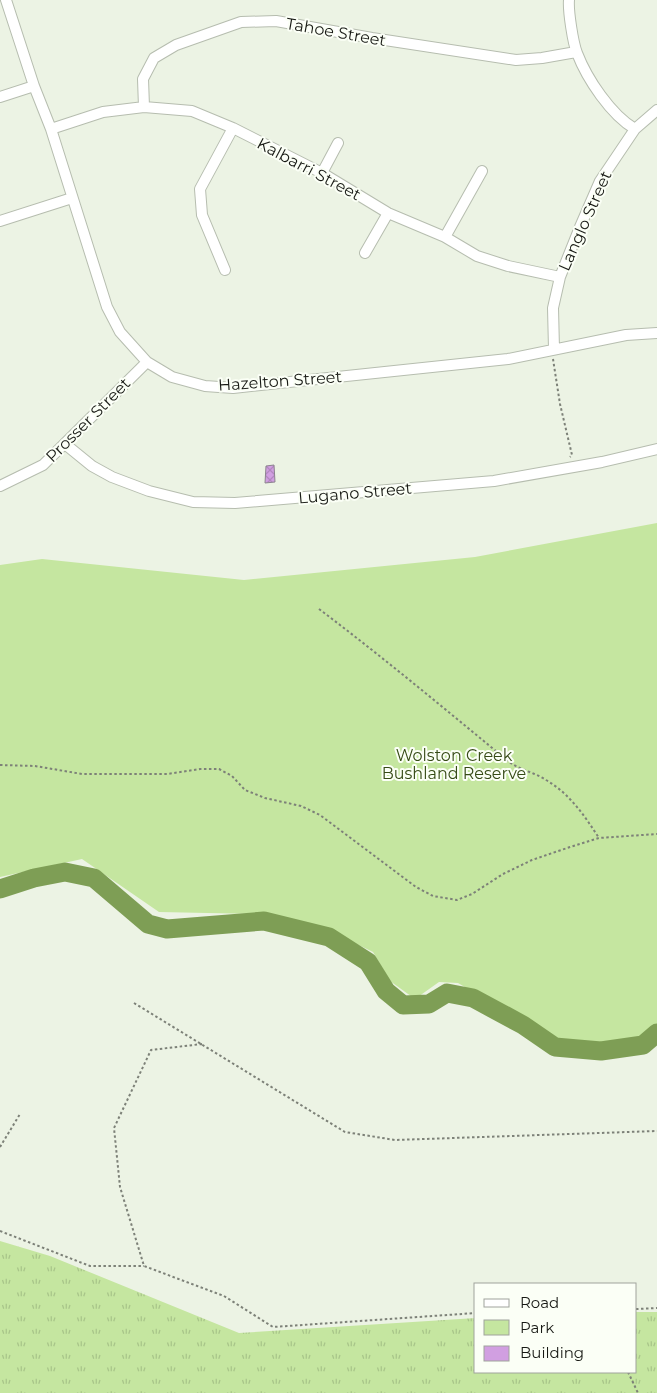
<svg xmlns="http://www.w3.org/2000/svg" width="657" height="1393" font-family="Montserrat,sans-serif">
<defs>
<pattern id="grass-tufts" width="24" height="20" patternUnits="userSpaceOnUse" patternTransform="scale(1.25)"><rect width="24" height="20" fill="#c5e6a0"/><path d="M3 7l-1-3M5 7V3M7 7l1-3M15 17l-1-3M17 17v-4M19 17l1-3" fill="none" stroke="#a8c589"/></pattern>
<pattern id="building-cross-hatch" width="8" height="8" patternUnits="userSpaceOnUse" patternTransform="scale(1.25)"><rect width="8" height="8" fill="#d19fe1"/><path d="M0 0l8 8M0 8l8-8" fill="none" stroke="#b388c0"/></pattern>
</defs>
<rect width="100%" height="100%" fill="#ecf3e4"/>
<!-- grass -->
<path fill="url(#grass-tufts)" d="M0 1241 50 1256 239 1333 476 1318V1372H636V1312H657V1393H0Z"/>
<!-- park -->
<path fill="#c5e6a0" d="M657 523V1024L641 1037 600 1045 557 1041 458 983 439 982 415 999 390 981 373 952 334 933 256 914 159 912 82 859 0 877V565L42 559 244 580 475 557Z"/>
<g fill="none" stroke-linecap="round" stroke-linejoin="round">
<!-- river -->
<path stroke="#7e9e55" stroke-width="19" d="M0 889 34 878 65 872 94 878 148 924 167 929 264 921 329 937 368 962 386 991 403 1005 429 1004 447 993 473 998 523 1025 555 1047 601 1051 643 1045 657 1033"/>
</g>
<!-- building -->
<path fill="url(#building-cross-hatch)" stroke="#8c838f" d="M274 465 275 482 265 483 266 466Z"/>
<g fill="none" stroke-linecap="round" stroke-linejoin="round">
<!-- minor casing -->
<g stroke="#b6bdaf" stroke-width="12">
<path id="minor" d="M6 0 34 86 51 129 107 307 120 332 147 362 172 377 205 386 233 388 508 359 626 335 657 333
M569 0C568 11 573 43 577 53 587 79 611 115 635 129
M0 97 34 86
M144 107 143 79 154 58 176 45 241 22 276 21 372 38 516 60 542 58 576 52
M51 129 103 112 144 107 192 111 233 128 322 173 388 213 445 237 477 256 508 266 560 277
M322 173 338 143
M0 221 72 198
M445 237 482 171
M365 253 388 213
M225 270 202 215 200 189 233 128
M554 349 553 308 560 277 580 227 600 181 635 129 657 110
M65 444 92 466 112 477 149 491 193 502 235 503 494 481 602 462 657 449
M0 486 43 465 147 362"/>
</g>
<!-- path -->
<path stroke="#7d8178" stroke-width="2" stroke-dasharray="2.5 2.5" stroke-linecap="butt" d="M553 359 560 404 572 455 570 457
M319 609C384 658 446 710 508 761 519 770 534 772 546 780 570 794 584 815 599 838
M0 765 35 766 82 774H167L200 769H219L232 776 245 790 265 798 301 806 320 815 416 887 433 896 457 900 472 894 503 874 532 860 570 847 599 838 657 834
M134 1003 345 1132 395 1140 657 1131
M202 1044 151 1050 114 1128 120 1187 144 1266 224 1296 273 1327 476 1313
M0 1147 20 1114
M0 1231 90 1266H144
M636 1309 657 1308
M628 1372 638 1393"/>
<!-- minor -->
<use href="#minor" stroke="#fff" stroke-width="10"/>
</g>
<g text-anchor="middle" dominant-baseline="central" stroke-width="4" stroke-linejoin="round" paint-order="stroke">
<!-- street labels -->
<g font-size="16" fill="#171914" stroke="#fbfff6">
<text transform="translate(336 32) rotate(10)">Tahoe Street</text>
<text transform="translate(309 169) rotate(28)">Kalbarri Street</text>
<text transform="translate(585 221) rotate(-66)">Langlo Street</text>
<text transform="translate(280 381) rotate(-4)">Hazelton Street</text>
<text transform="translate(88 420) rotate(-45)">Prosser Street</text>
<text transform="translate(355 493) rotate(-5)">Lugano Street</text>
</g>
<!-- park labels -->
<g font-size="16" fill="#364b16" stroke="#fbfff6">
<text x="454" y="755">Wolston Creek<tspan x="454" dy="18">Bushland Reserve</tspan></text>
</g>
</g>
<!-- legend -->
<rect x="474" y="1283" width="162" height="90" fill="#fbfff6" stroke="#a0a39c"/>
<rect x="484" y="1299" width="25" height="8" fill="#ffffff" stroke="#a0a39c"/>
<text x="520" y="1308" font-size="15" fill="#171914">Road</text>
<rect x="484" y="1320" width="25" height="15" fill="#c5e6a0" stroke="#a0a39c"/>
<text x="520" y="1333" font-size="15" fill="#171914">Park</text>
<rect x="484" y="1346" width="25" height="15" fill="#d19fe1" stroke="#a0a39c"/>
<text x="520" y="1358" font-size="15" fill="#171914">Building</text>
</svg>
